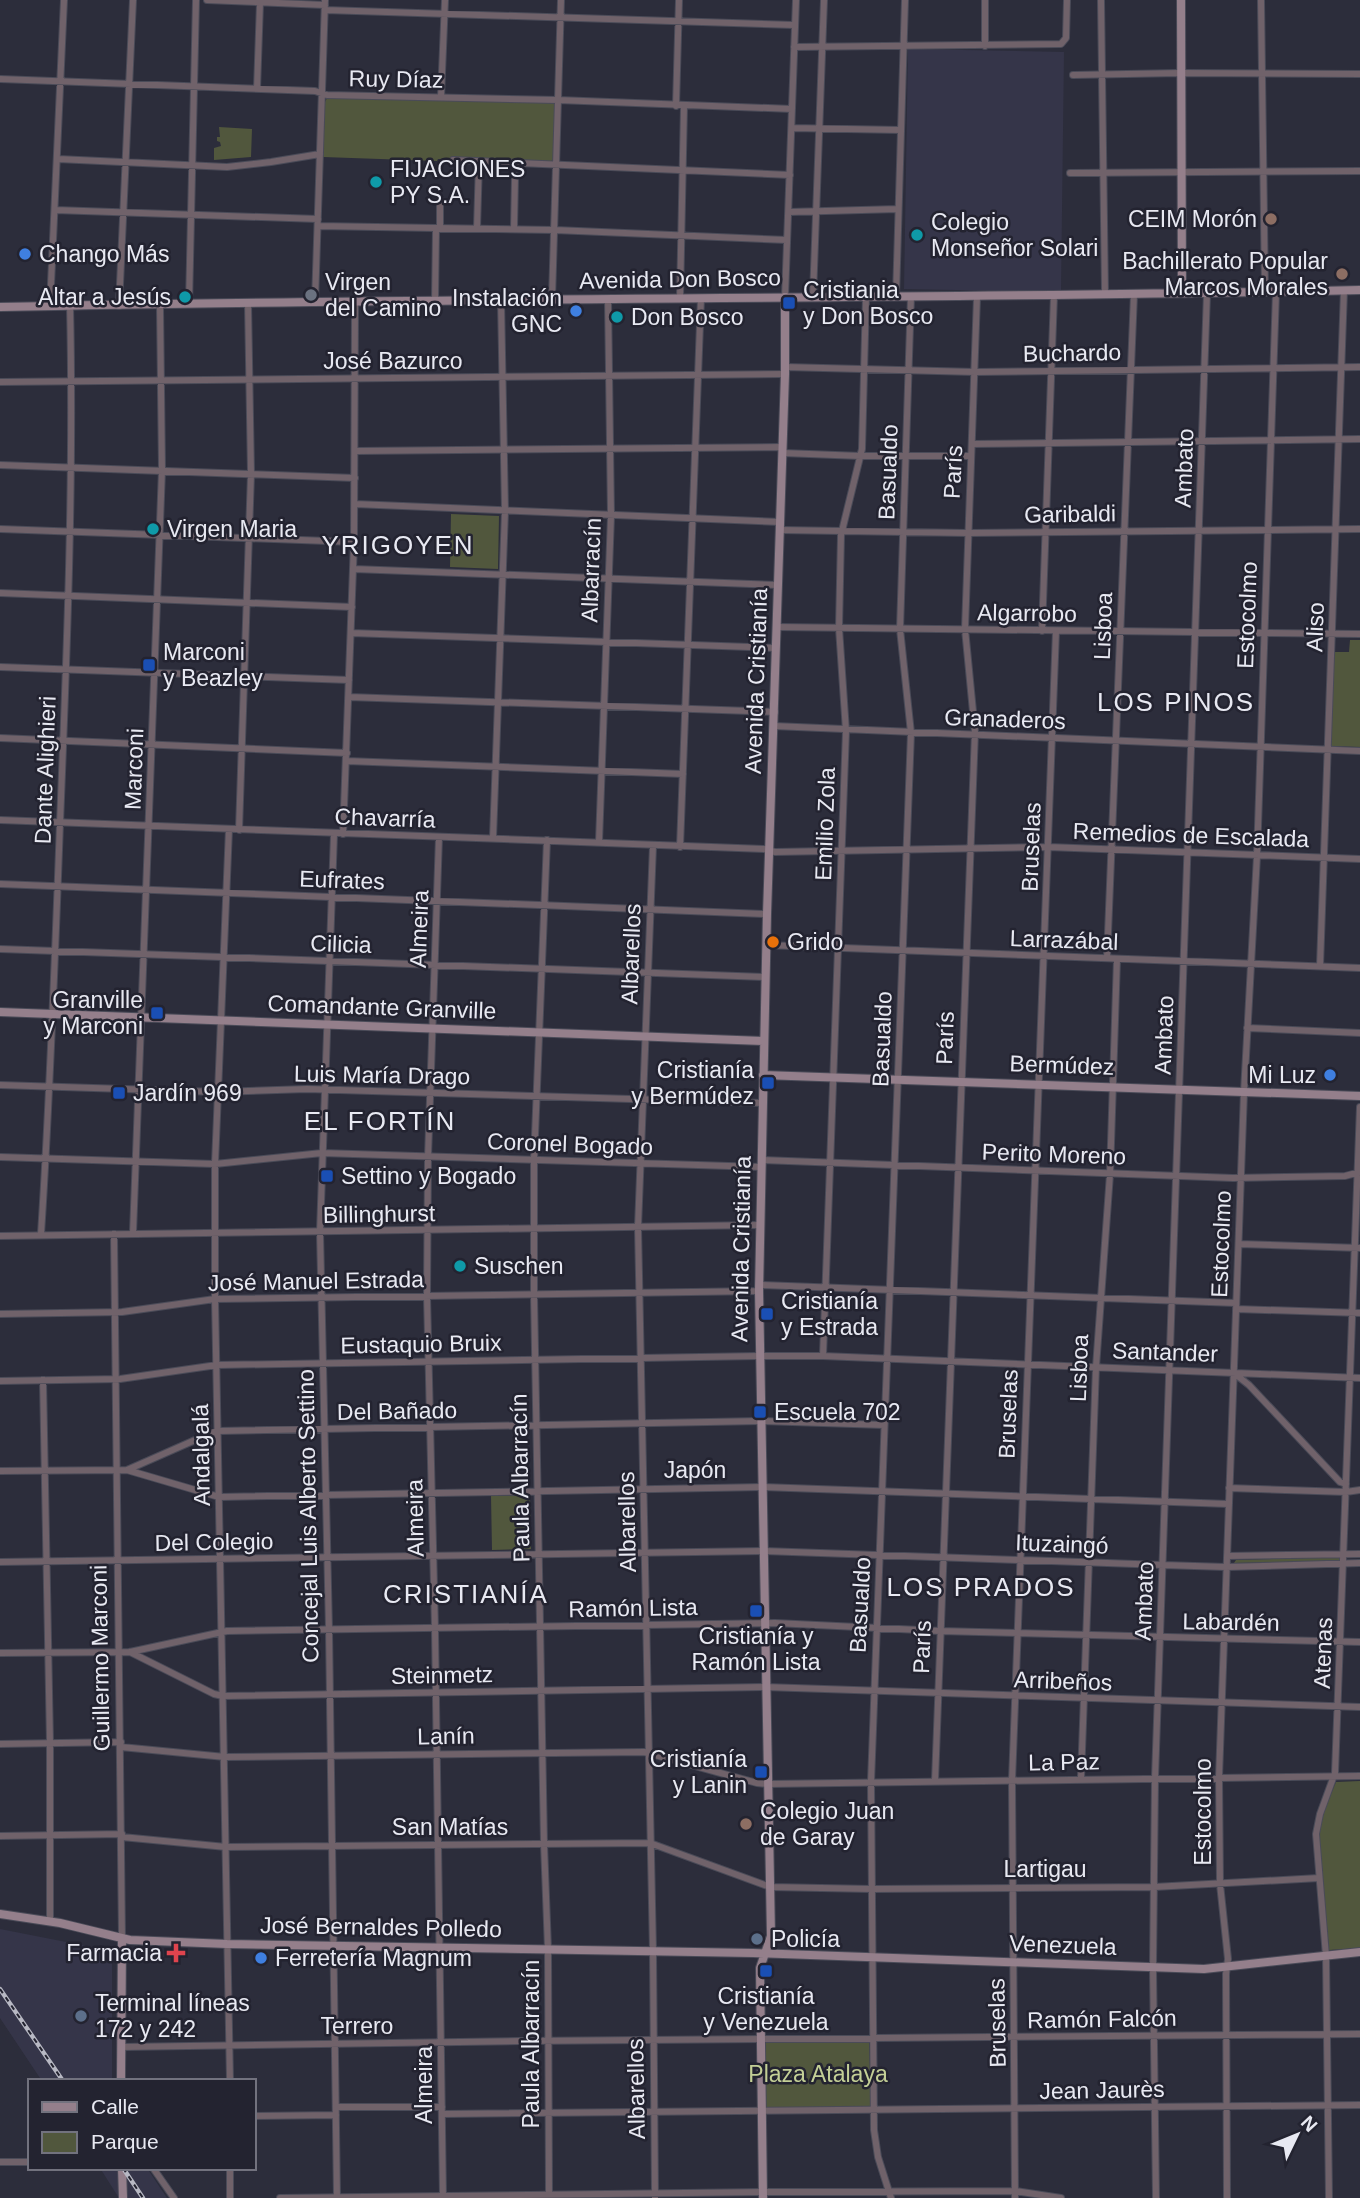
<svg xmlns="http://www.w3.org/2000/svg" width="1360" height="2198" font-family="Helvetica,sans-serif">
<rect width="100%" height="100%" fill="#2c2d3b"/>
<!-- built -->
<path fill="#353549" d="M908 49 1064 52 1061 292 904 289Z
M0 1929 112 1951V2081H42L0 2018Z
M100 2168H147L167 2198H119Z"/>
<!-- green -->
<path fill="#51573d" d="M327 98 554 103V159L550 162 438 159 437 161 323 157 325 102Z
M219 127 252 129 251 157 214 160V148L221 146 220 142 217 141V137H220Z
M451 514 499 516 498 569 450 567Z
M1350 640H1360V747L1331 746 1334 652H1349Z
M530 1495 531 1549 492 1550 491 1496Z
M1339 1557V1561L1234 1563 1236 1560Z
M1360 1781V1948L1329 1950 1319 1832 1323 1813 1336 1782Z
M869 2038 871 2106 764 2109V2039Z"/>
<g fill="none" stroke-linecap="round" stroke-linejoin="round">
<!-- street casing -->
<g stroke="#4a4b58" stroke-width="8">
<path id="street" d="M207 0 325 5
M1101 0 1105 294
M1261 0 1265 292
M325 10 794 25
M985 46V0
M794 47 1061 44 1066 38 1067 0
M1073 75 1180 73 1360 74
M0 79 315 91 327 95 558 100 792 109
M257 89 260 3
M441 97 445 0
M676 106 679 0
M792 128 901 130
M58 159 227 167 271 162 320 154
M453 160 790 175
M1070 173 1360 171
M55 210 318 219
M789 212 898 209
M318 226 555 230 787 240
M440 228V200
M477 228 479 162
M514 229 515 176
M813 296 824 0
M896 296 905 0
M785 297 796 0
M680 298 684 106
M552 299 561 0
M435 301 436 228
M315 302 325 0
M189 304 196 0
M50 306 64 0
M119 306 133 0
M785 367 975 372 1360 367
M0 382 785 374
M972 444 1360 439
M356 451 783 447
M783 453 861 456H971
M0 465 355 478
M355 504 780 522
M0 529 354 542
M780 530 968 533 1360 529
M354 569 778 585
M0 593 352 607
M777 627 1360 634
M1042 631 1054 295
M351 633 776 648
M0 667 349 680
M349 697 775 712
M774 726 1360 751
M0 738 347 753
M347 761 683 774
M0 820 764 849 775 852 1048 847 1360 859
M229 829 215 1164V1299L230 2081
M239 830 251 474 248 303
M334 834 320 1232 329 1630 337 2198
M343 834 354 542 355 302
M439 837 428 1157 427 1296 435 1629 443 2198
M493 838 505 511 501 300
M547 840 534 1160V1295L544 1844 548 1949 549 2198
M599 842 611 516 608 299
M653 846 638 1227 653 1951 655 2198
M680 847 701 298
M0 884 767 914
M766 945 1360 968
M0 949 765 977
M1107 958 1134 294
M1320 966 1344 290
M1247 1028 1360 1033
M0 1085 218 1092 307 1089 762 1103
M0 1157 215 1164 322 1153 761 1167
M761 1160 1233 1178 1345 1176 1360 1172
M133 1233 162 470 160 306
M41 1234C50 1097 55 960 60 823 67 650 74 478 70 305
M114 1234 122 1939
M0 1236 759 1225
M1239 1244 1360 1248
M759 1285 1236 1303
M1236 1309 1360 1313
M0 1314 122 1312 215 1299 759 1291
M823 1356 846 731 839 628 841 535 862 449 866 296
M1235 1374 1249 1385 1340 1482 1346 1484
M43 1380 50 1743V1922
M0 1381 120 1379 217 1365 759 1356H823L1360 1378
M127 1470 219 1497 763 1487 1228 1504
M0 1471 127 1470 211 1433 218 1431 761 1421 884 1425
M1229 1488 1346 1492 1360 1490
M1227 1556 1360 1554
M0 1562 764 1551 1163 1565 1226 1567 1360 1563
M130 1652 214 1694 223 1696 765 1687 1360 1707
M0 1653 130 1652 227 1631 775 1623 940 1631 1360 1642
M0 1744 121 1742
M121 1747 225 1757 644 1752 757 1783 768 1784 1360 1776
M1081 1778 1096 1367 1110 1174 1117 959
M935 1781 975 732 965 629 977 297
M0 1836 122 1834
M122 1837 226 1847 650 1843 770 1887 872 1889 1154 1887 1319 1878
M121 2047 521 2041 1360 2034
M336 2107H442
M442 2114 1360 2105
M254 2116 336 2115
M0 2162H28
M153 2168 174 2198
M230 2168V2198
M280 2198 763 2192 1015 2191 1061 2198
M891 2198 878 2157 874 2130 871 1782 911 733 900 629 911 296
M1015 2198 1012 1781 1056 631
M1156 2198 1153 1968 1155 1778 1207 293
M1227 2198 1226 1974 1228 1959 1220 1884 1219 1777 1244 1092 1257 856 1276 292
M1329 2198 1326 1956 1316 1834 1320 1814 1335 1773 1360 1107"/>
</g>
<!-- secondary casing -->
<g stroke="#4a4b58" stroke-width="10">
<path id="secondary" d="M1181 0 1182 293
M0 307C453 297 907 300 1360 290
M0 1012 763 1041
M763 1075 1360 1096
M0 1914 60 1923 130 1940 227 1944 753 1953 1204 1969 1360 1952
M121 2081 122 1939
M122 2168 123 2198
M763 2198 760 1968 771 1936 759 1291 767 914 785 374V297"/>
</g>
<!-- street -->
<use href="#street" stroke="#70626a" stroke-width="6"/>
<!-- secondary -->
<use href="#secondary" stroke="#947f8b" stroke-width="8"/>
<!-- rail casing -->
<g stroke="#b7b8c3" stroke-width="4.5">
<path id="rail" d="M0 1989 63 2081
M123 2168 143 2198"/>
</g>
<!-- rail -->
<use href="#rail" stroke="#232330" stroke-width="2" stroke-dasharray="5" stroke-linecap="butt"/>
</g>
<!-- markers -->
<g fill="#0f9aa8" stroke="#232330" stroke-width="2.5">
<circle cx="376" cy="182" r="7"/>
<circle cx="917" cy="235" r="7"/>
<circle cx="185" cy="297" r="7"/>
<circle cx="617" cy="317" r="7"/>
<circle cx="153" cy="529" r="7"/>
<circle cx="460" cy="1266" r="7"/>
</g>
<g fill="#8d6e63" stroke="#232330" stroke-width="2.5">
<circle cx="1271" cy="219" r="7"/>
<circle cx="1342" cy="274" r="7"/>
<circle cx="746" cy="1824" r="7"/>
</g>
<g fill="#3f7fe0" stroke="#232330" stroke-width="2.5">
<circle cx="25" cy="254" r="7"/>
<circle cx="576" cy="311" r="7"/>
<circle cx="1330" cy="1075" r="7"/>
<circle cx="261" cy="1958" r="7"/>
</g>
<circle fill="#6b7280" stroke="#232330" stroke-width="2.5" cx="311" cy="295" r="7"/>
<g fill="#1a4fb4" stroke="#232330" stroke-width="2.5">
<rect x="782" y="296" width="14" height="14" rx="3.5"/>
<rect x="142" y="658" width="14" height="14" rx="3.5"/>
<rect x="150" y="1006" width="14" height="14" rx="3.5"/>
<rect x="761" y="1076" width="14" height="14" rx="3.5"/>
<rect x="112" y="1086" width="14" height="14" rx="3.5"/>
<rect x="320" y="1169" width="14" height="14" rx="3.5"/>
<rect x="760" y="1307" width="14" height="14" rx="3.5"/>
<rect x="753" y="1405" width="14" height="14" rx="3.5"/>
<rect x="749" y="1604" width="14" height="14" rx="3.5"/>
<rect x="754" y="1765" width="14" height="14" rx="3.5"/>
<rect x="759" y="1964" width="14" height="14" rx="3.5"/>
</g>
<circle fill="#e8710a" stroke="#232330" stroke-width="2.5" cx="773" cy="942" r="7"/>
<g fill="#5c6f8a" stroke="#232330" stroke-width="2.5">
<circle cx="757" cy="1939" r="7"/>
<circle cx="81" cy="2016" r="7"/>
</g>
<path fill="#e0444e" stroke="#232330" stroke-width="2.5" d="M172.5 1942.5h7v7h7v7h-7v7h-7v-7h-7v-7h7z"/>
<g text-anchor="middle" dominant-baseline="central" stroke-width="5" stroke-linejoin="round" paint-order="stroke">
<!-- street labels -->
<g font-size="23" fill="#e8e9f2" stroke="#232330">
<text transform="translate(396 79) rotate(1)">Ruy Díaz</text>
<text transform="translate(680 279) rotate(-1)">Avenida Don Bosco</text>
<text transform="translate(1072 353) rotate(-1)">Buchardo</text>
<text x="393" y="361">José Bazurco</text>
<text transform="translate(1184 468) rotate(-88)">Ambato</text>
<text transform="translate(888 472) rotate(-88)">Basualdo</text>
<text transform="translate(953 472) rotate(-87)">París</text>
<text transform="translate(1070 514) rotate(-1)">Garibaldi</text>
<text transform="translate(591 570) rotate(-88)">Albarracín</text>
<text transform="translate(1027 613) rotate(1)">Algarrobo</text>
<text transform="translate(1247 615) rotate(-88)">Estocolmo</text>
<text transform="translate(1103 626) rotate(-88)">Lisboa</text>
<text transform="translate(1315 627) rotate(-88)">Aliso</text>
<text transform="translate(756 681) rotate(-88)">Avenida Cristianía</text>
<text transform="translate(1005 719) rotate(2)">Granaderos</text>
<text transform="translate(134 769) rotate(-88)">Marconi</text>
<text transform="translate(45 770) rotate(-88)">Dante Alighieri</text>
<text transform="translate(385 818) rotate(2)">Chavarría</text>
<text transform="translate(825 824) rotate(-88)">Emilio Zola</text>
<text transform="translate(1191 835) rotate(2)">Remedios de Escalada</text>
<text transform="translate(1031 847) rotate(-88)">Bruselas</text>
<text transform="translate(342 880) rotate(2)">Eufrates</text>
<text transform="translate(419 929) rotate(-88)">Almeira</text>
<text transform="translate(1064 940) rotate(2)">Larrazábal</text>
<text transform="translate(341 944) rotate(2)">Cilicia</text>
<text transform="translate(631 954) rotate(-88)">Albarellos</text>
<text transform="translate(382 1007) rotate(2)">Comandante Granville</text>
<text transform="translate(1164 1035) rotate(-88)">Ambato</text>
<text transform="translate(945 1038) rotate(-88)">París</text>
<text transform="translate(882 1039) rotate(-88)">Basualdo</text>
<text transform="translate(1062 1065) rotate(2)">Bermúdez</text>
<text transform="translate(382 1075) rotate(1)">Luis María Drago</text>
<text transform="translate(570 1144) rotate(2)">Coronel Bogado</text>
<text transform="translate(1054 1154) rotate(2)">Perito Moreno</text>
<text transform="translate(379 1214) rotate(-1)">Billinghurst</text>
<text transform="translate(1221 1244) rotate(-88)">Estocolmo</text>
<text transform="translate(741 1249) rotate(-89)">Avenida Cristianía</text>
<text transform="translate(316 1281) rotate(-1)">José Manuel Estrada</text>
<text transform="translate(421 1344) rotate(-1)">Eustaquio Bruix</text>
<text transform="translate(1165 1352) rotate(2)">Santander</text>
<text transform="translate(1079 1368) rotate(-88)">Lisboa</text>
<text transform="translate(397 1411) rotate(-1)">Del Bañado</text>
<text transform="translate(1008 1414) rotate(-88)">Bruselas</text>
<text transform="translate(201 1455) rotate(-91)">Andalgalá</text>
<text x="695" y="1470">Japón</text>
<text transform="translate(520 1478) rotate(-91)">Paula Albarracín</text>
<text transform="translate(308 1516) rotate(-91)">Concejal Luis Alberto Settino</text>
<text transform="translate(415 1518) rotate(-91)">Almeira</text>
<text transform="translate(627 1522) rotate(-91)">Albarellos</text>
<text transform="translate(214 1542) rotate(-1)">Del Colegio</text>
<text transform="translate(1062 1544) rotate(2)">Ituzaingó</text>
<text transform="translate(1144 1601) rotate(-88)">Ambato</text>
<text transform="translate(860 1605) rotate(-87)">Basualdo</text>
<text transform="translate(633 1608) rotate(-1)">Ramón Lista</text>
<text transform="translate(1231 1622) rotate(1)">Labardén</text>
<text transform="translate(922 1647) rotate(-88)">París</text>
<text transform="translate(1323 1653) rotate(-88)">Atenas</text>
<text transform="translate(100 1658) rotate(-91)">Guillermo Marconi</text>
<text transform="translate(442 1675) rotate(-1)">Steinmetz</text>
<text transform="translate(1063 1681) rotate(2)">Arribeños</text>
<text transform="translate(446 1736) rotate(-1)">Lanín</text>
<text transform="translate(1064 1762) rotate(-1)">La Paz</text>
<text transform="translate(1203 1812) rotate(-90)">Estocolmo</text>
<text x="450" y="1827">San Matías</text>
<text x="1045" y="1869">Lartigau</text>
<text transform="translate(381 1927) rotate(1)">José Bernaldes Polledo</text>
<text transform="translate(1063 1945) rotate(2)">Venezuela</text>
<text transform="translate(1102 2019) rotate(-1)">Ramón Falcón</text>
<text transform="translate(997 2023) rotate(-91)">Bruselas</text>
<text x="357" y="2026">Terrero</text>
<text transform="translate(531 2044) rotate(-90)">Paula Albarracín</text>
<text transform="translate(424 2085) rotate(-90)">Almeira</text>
<text transform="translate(636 2089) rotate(-91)">Albarellos</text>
<text transform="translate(1102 2090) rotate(-1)">Jean Jaurès</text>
</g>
<!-- poi labels -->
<g font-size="23" fill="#e8e9f2" stroke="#232330" text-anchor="start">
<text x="390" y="169">FIJACIONES<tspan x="390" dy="26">PY S.A.</tspan></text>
<text x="1257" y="219" text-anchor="end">CEIM Morón</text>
<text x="931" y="222">Colegio<tspan x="931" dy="26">Monseñor Solari</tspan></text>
<text x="39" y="254">Chango Más</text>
<text x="1328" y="261" text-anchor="end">Bachillerato Popular<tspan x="1328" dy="26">Marcos Morales</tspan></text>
<text x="325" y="282">Virgen<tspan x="325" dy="26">del Camino</tspan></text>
<text x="803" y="290">Cristiania<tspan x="803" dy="26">y Don Bosco</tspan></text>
<text x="171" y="297" text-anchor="end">Altar a Jesús</text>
<text x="562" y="298" text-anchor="end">Instalación<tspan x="562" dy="26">GNC</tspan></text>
<text x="631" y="317">Don Bosco</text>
<text x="167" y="529">Virgen Maria</text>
<text x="163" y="652">Marconi<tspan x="163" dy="26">y Beazley</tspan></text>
<text x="787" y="942">Grido</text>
<text x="143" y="1000" text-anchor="end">Granville<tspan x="143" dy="26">y Marconi</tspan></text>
<text x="754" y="1070" text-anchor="end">Cristianía<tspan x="754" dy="26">y Bermúdez</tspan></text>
<text x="1316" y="1075" text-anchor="end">Mi Luz</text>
<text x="133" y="1093">Jardín 969</text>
<text x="341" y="1176">Settino y Bogado</text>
<text x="474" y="1266">Suschen</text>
<text x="781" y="1301">Cristianía<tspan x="781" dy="26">y Estrada</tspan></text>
<text x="774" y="1412">Escuela 702</text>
<text x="756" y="1636" text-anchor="middle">Cristianía y<tspan x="756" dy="26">Ramón Lista</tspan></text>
<text x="747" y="1759" text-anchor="end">Cristianía<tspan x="747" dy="26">y Lanin</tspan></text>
<text x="760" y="1811">Colegio Juan<tspan x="760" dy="26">de Garay</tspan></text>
<text x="771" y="1939">Policía</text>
<text x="162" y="1953" text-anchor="end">Farmacia</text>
<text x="275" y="1958">Ferretería Magnum</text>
<text x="766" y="1996" text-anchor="middle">Cristianía<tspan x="766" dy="26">y Venezuela</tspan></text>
<text x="95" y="2003">Terminal líneas<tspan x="95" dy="26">172 y 242</tspan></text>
</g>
<!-- park labels -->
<g font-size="23" fill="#c3cf96" stroke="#232330">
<text x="818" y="2074">Plaza Atalaya</text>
</g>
<!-- quarter labels -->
<g font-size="26" letter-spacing="2" fill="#e8e9f2" stroke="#232330">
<text x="398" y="545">YRIGOYEN</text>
<text x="1176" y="702">LOS PINOS</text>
<text x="380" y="1121">EL FORTÍN</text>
<text x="981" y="1587">LOS PRADOS</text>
<text x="466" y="1594">CRISTIANÍA</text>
</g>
</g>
<!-- legend -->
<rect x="28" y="2079" width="228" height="91" fill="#232330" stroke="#72727e" stroke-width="2"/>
<rect x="42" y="2102" width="35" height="10" fill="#947f8b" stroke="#72727e" stroke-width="2"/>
<text x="91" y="2114" font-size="21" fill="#e8e9f2">Calle</text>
<rect x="42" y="2132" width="35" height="21" fill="#51573d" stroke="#72727e" stroke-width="2"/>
<text x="91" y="2149" font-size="21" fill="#e8e9f2">Parque</text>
<!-- north arrow -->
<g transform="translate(1297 2135) rotate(47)" stroke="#232330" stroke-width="5" paint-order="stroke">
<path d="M0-5L12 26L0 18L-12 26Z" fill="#e8e9f2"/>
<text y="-10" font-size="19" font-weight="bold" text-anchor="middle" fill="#e8e9f2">N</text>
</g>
</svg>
